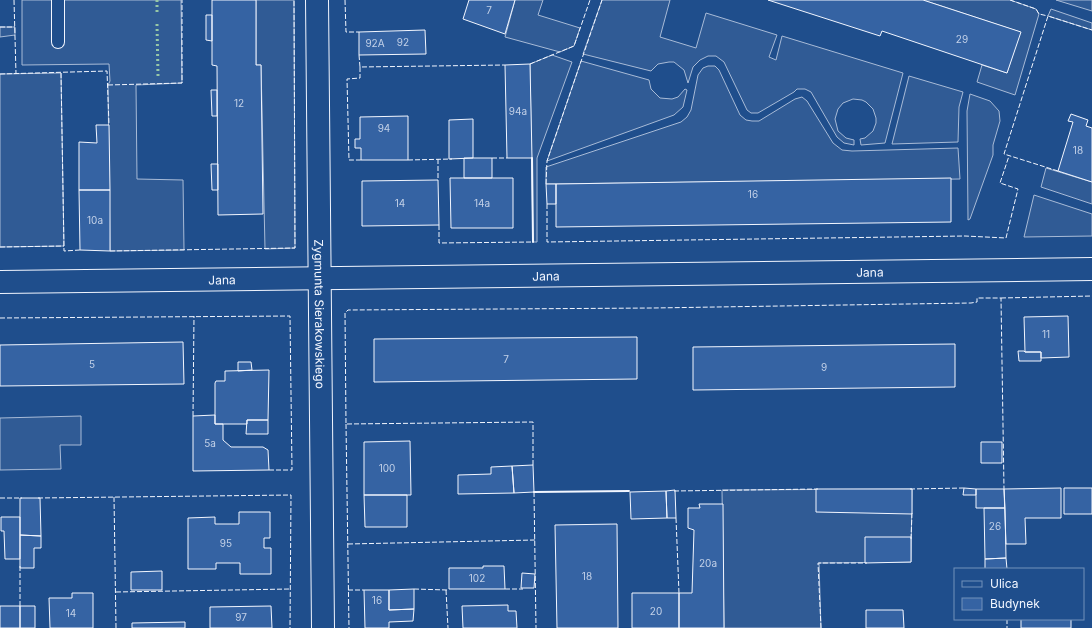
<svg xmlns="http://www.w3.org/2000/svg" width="1092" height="628" font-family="Inter,sans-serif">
<rect width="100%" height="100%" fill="#1f4e8c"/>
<!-- built -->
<path fill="#305b95" stroke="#a8bbd7" d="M22 0H181L182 83 136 85 137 179 183 180 184 250 110 251 108 85 110 81 109 64 22 65Z
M256 0H294L295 248 265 249 261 65H256Z
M515 0H543L538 15 580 28 574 46 560 52 505 37Z
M602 0H670L660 37 696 48 706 13 777 35 769 57 776 60 782 36 903 73 885 143 861 145 860 139 865 138 873 131 876 123V118L873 109 866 102 862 100 853 99 843 103 838 109 835 119 838 131 846 138 854 140V145L844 143 837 137 811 92 805 89H797L794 92 758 113H751L747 110 724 62 716 56H708L700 60 693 67 688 83 684 70 674 62H669L658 64 651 71 583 54Z
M923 0H1010L1036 9 1039 14 1015 95 977 82 982 65 1007 73 1020 32Z
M1056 0H1092V11Z
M1051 9 1092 23V30L1048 16Z
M0 27H15V35L0 37Z
M552 55 572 62 537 158V242H533L530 64Z
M581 61 649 80 651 89 660 98 672 99 678 97 685 89 687 90 683 107 674 115 547 161Z
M708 66H715L719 70 740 115 746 120 752 121H759L795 99 802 97 807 101 833 143 842 150 852 151 958 148 960 179 546 184V167L681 122 687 117 691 110 698 75 703 68Z
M61 73 64 246 0 247V74Z
M909 76 963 92 959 107 958 142 892 144Z
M970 94 990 101 999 111 1000 121 993 145V155L970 219 968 220 967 111Z
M1046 168 1092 182V204L1041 187Z
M1034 195 1092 214V236L1024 237Z
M81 416V445H60L61 469 0 470V418Z
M912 489 911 562 819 563 821 628H724L722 490Z"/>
<!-- building -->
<path fill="#3563a3" stroke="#f2f6ff" d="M212 0H256V65H261L263 214 218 215 217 66 212 65Z
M469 0H515L505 34 463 19Z
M768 0H923L1021 32 1007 73 882 31 880 36Z
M206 15H212V41L206 40Z
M425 30 426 54 359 55V32Z
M530 64 532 158H507L505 65Z
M211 90H217V116H212Z
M1071 114 1088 120 1086 126 1092 128V182L1058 171 1073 122 1068 121Z
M408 116V160H361V148H355V139H360V117Z
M473 119V158L449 159V120Z
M96 125H109L110 190H79V142L97 143Z
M464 158H492V178H464Z
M211 164H218V190H212Z
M450 178H513V228H451Z
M951 178V222L556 227V184Z
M438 180 439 225 362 226V181Z
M546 184H556V204H547Z
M79 190H110V251L80 250Z
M1068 316 1069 357 1041 358V352H1025L1024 317Z
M637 337V379L374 382V339Z
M183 342 184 384 0 386V345Z
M955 344V387L693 390V347Z
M1018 351H1024L1025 352H1041V361H1019Z
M238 362H251L252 370 238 371Z
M269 370 268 420H247V424H215V383L216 381H225V371Z
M215 415V424H223V440L231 447H263L268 450 269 470 193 471V416Z
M247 420H268V434H246Z
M410 441 411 495H364V442Z
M981 442H1002V463H981Z
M533 465 534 492 514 493 512 466Z
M512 466 514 493 458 494V475L491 474V467Z
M964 488 976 489V495H963Z
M1061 488V518H1025L1026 544H1006L1004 489Z
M1064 488H1092V514H1064Z
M816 489H912V514L816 512Z
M976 489H1004L1005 508H976Z
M675 490 676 518H667L666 491Z
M666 491 667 518 631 519 630 492Z
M364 495H407V527H365Z
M20 498H40L41 536 20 535Z
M699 504H723L724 628H679V593H692L694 530 688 528V508H700Z
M984 508H1005L1006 558 985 559Z
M239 512H270V538H264V548H271V574H240V563H216V569H188V518L215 517V524H239Z
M1 517H20V559H5L4 531H1Z
M617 524 618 628H557L555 525Z
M20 535 41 536V548H34V568H20Z
M865 537H911V562L865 563Z
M1006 558 1007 569H985V559Z
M483 566H504L505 589H449V568H483Z
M162 571V590H131V572Z
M522 573 535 574 534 588H521Z
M414 589V609L389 610V590Z
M364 590H389V610L414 609 413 621 389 622V628H365Z
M72 593H93V628H50L49 598H72Z
M632 593H679V628H632Z
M508 605V611H516L517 628H463L462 606Z
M0 606H20V628H0Z
M20 606H35V628H20Z
M271 606 272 628H210V607Z
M866 610H903L904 628H866Z
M1021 619H1071V628H1021Z
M185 622V628H132V623Z"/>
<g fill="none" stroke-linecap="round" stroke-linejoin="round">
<!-- service casing -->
<g stroke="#f2f6ff" stroke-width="14">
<path id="service" d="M58 0V42"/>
</g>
<!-- minor casing -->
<g stroke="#f2f6ff" stroke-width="24">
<g id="minor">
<path id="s1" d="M317 0 323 628"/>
<path id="s2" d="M0 282 1092 269"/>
</g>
</g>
<!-- service -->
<use href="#service" stroke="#1f4e8c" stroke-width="12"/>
<!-- minor -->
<use href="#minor" stroke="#1f4e8c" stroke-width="22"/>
<!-- hedge -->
<path stroke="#97c8a6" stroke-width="3" stroke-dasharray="2 3" stroke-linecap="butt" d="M157 0V13
M157 24 158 76"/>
<!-- fence -->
<path stroke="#f2f6ff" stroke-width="1" stroke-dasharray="5 2" stroke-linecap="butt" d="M14 0 16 74
M345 0 346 32H359
M1010 0 1036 9 1039 14 1048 16
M0 27H15
M359 55 360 67 505 65
M530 64 574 46 590 0
M360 67V78L347 79 349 160H361
M61 73 64 251 80 250
M0 74 107 71 109 125
M108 85 182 83V0
M492 158H507
M438 159V180
M408 160 452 159
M1058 171 1004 154 1048 16 1092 30
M546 184 547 161 602 0
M547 204V242L965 236 1006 238 1018 189 1000 183 1009 156
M439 225V243L533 242
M0 247 64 246
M110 251 295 248 294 0
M1001 298 1092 296
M0 318 290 316 292 470H269
M193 416 194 316
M346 424 349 628
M533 465V422L346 424 345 313 348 310 653 308 971 303 977 302V298H1001L1004 489
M910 489 964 488
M674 491 818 489
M534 492 536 628
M114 497 116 628
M0 498H22
M38 498 291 495 290 628
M676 518 679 593
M911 539 912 513
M348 544 535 540
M414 589 447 590
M505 589H523
M348 590H364
M446 590 448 628
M116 592 290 589
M20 606V566
M1007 619V628
M821 628 818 563H867"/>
<!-- wall -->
<path stroke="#f2f6ff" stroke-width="2" d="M532 158 533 242
M534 492 629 491"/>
</g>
<g text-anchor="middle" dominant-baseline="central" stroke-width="3" stroke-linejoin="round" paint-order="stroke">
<!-- number labels -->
<g font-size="10" fill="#c3d1e8">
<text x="489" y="10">7</text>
<text x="962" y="39">29</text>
<text x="403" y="42">92</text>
<text x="375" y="43">92A</text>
<text x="239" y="103">12</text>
<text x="518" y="111">94a</text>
<text x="384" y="128">94</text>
<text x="1078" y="150">18</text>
<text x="753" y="194">16</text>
<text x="400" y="203">14</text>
<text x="482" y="203">14a</text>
<text x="95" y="220">10a</text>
<text x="1046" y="334">11</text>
<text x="506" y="359">7</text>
<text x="92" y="364">5</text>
<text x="824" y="367">9</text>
<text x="210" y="443">5a</text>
<text x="387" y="468">100</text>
<text x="995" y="526">26</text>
<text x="226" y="543">95</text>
<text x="708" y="563">20a</text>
<text x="587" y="576">18</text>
<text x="477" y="578">102</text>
<text x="377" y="600">16</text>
<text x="656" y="611">20</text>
<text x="71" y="613">14</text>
<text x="241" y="617">97</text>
</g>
<!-- street labels -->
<g font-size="12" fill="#f2f6ff" stroke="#1f4e8c">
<text stroke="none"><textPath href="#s2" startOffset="870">Jana</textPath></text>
<text stroke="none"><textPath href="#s2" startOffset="546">Jana</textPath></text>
<text stroke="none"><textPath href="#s2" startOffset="222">Jana</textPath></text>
<text stroke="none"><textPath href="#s1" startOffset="314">Zygmunta Sierakowskiego</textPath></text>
</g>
</g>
<!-- legend -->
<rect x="954" y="568" width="130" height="52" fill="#1f4e8c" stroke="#7391ba"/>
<rect x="962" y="581" width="20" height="6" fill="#1f4e8c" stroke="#7391ba"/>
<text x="990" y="588" font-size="12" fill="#f2f6ff">Ulica</text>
<rect x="962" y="598" width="20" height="12" fill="#3563a3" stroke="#7391ba"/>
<text x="990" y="608" font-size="12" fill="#f2f6ff">Budynek</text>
</svg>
